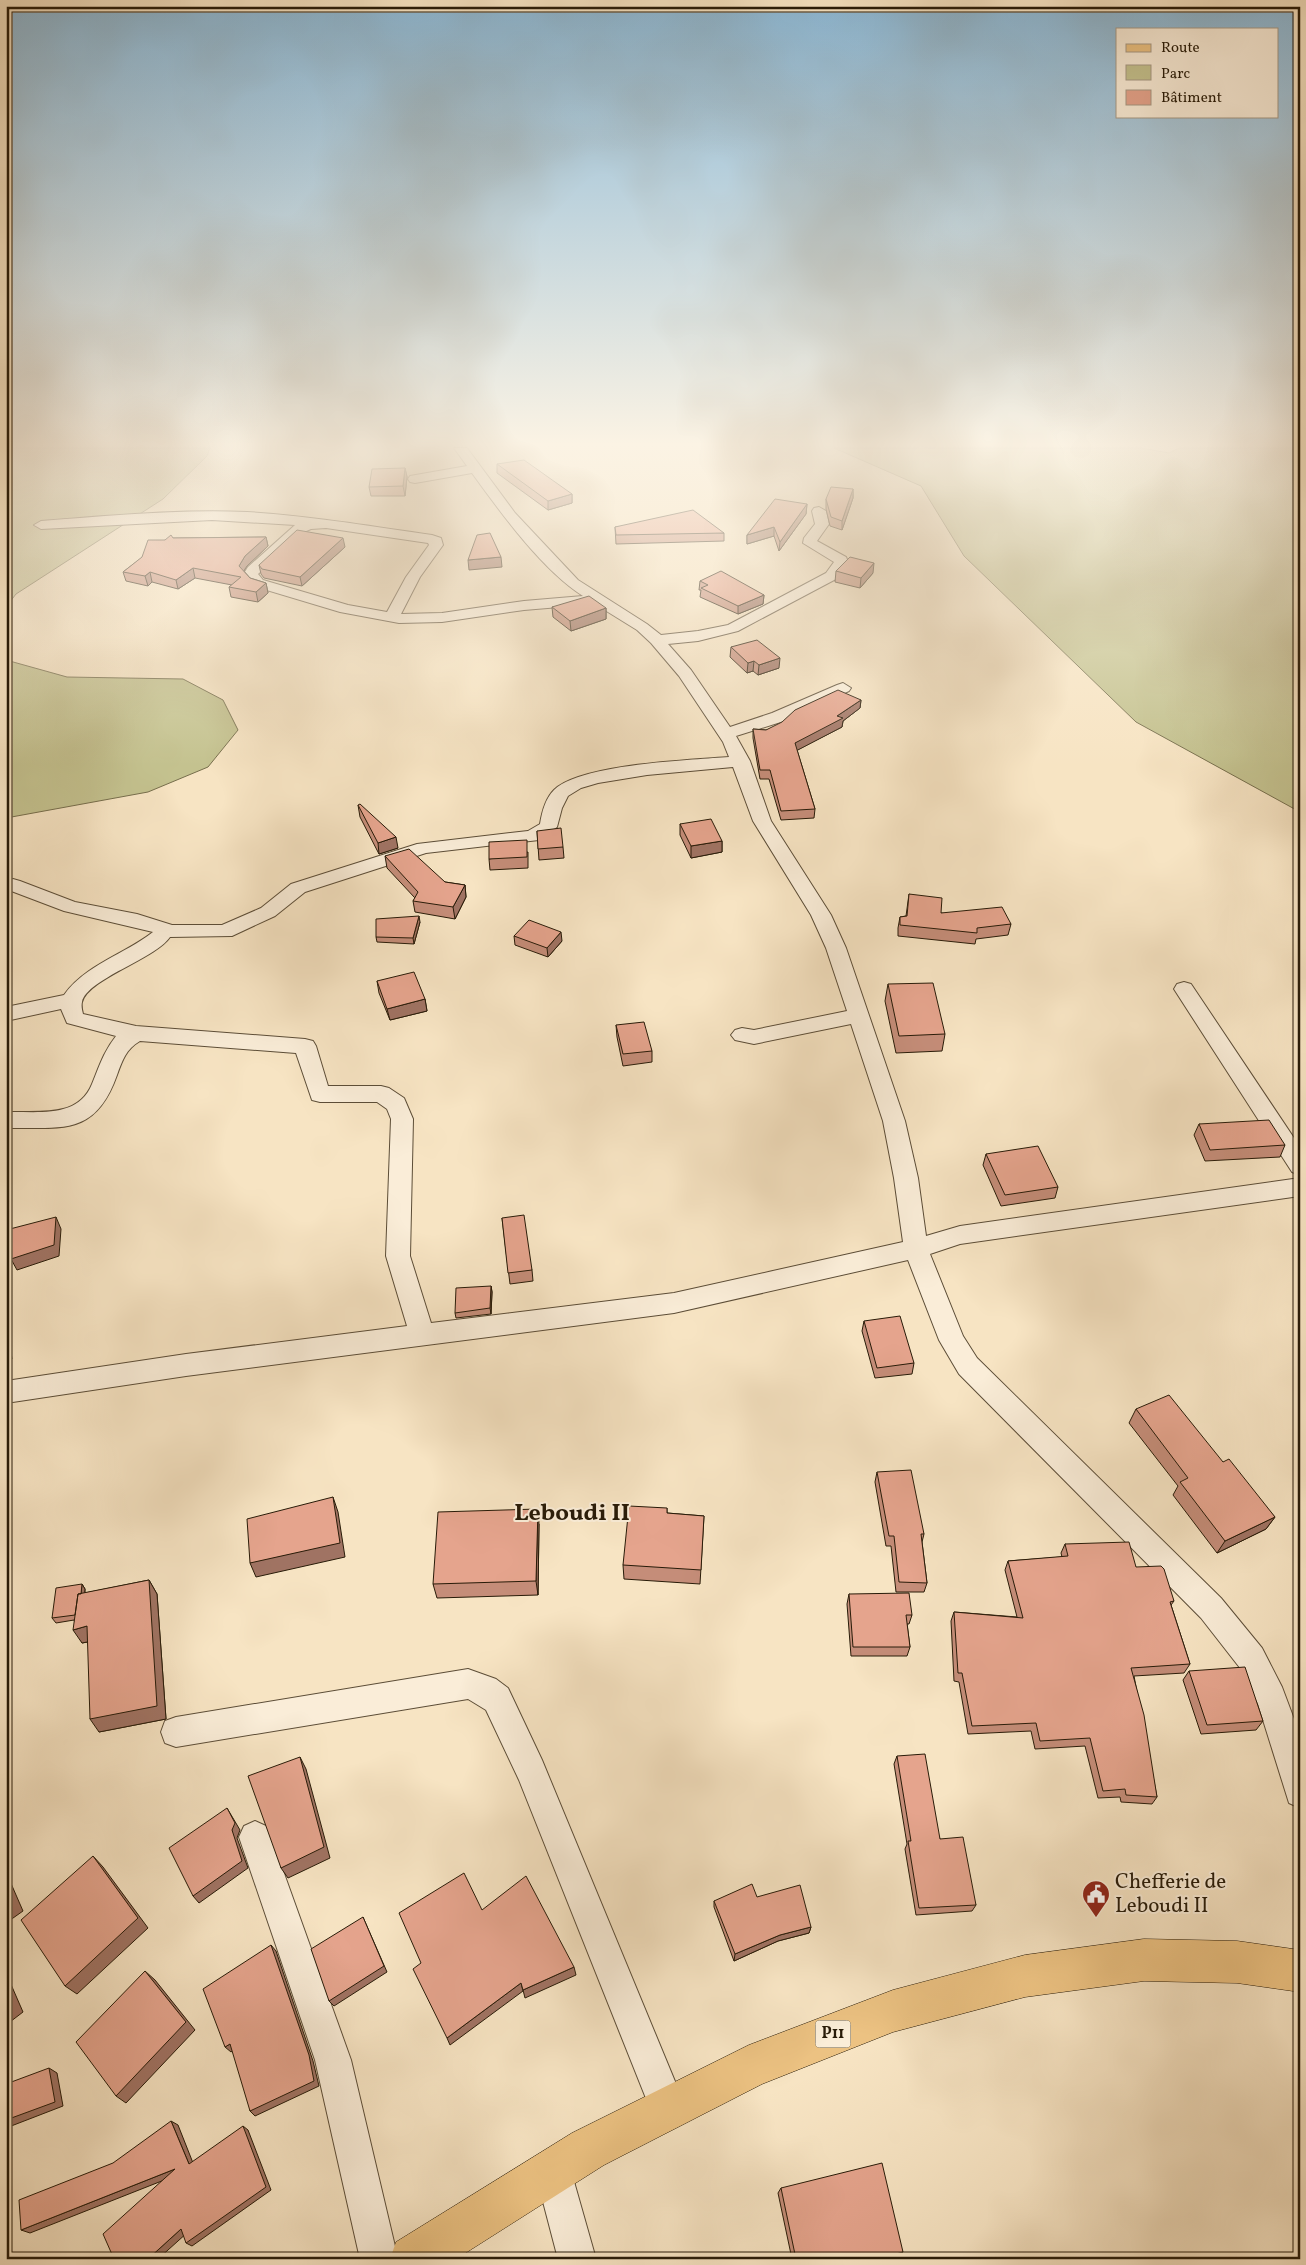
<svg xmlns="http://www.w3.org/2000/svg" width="1306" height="2265" font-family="Vollkorn,serif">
<rect width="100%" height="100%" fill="#f7e4c3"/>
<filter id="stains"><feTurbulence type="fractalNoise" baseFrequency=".004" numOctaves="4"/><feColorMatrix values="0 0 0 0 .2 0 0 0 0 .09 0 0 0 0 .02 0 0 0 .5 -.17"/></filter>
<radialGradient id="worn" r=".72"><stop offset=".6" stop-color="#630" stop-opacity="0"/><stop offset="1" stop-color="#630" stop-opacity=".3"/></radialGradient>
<!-- green -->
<path fill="#c4c28f" stroke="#766e4c" d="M6 448H210L207 456 163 499 16 594 6 607Z
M834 448H1141L1169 453 1179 448H1300V812L1136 722 964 556 921 486Z
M6 660 67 677 183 679 223 700 238 730 208 767 148 792 6 818Z"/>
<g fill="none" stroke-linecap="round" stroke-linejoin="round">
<!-- minor casing -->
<g stroke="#5c4d37" stroke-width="2">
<path id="minor" d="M454 448H467L515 513 578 580 647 624 661 635 698 631 728 625 826 573 834 562 803 543 804 538 815 524 812 511 814 508 819 507 826 511 829 524 817 541 846 557 849 564 836 579 738 631 698 641 668 644 691 670 730 727 772 713 837 685 843 683 851 688 849 691 784 721 736 736 750 761 771 821 831 915 846 948 905 1121 918 1178 926 1236 960 1226 1300 1178V1196L960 1244 930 1254 963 1336 977 1358 1221 1598 1262 1648 1282 1687 1300 1735V1808L1289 1803 1258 1704 1240 1668 1201 1618 959 1374 939 1340 908 1260 674 1313 186 1376 6 1403V1381L186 1354 407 1326 386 1256 391 1119 387 1109 377 1102H320L312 1100 296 1053 140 1041C126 1049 122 1061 117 1075 95 1137 62 1127 6 1128V1112C37 1111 78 1119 92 1084 99 1067 104 1051 116 1036L67 1023 61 1009 6 1021V1007L64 995C85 965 125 954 153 932L64 911 6 889V881L13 879 20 881 75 902 137 914 172 925H222L261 908 291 884 417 844 528 831 540 824C542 812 545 799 554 790 580 764 691 760 729 757L723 742 679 676 651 643 637 630 595 604 524 610 442 622 399 623 340 612 253 586 243 575 248 567 295 525 212 520 41 529 34 525 41 521C109 516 178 509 247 512 309 516 370 526 432 535L441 538 443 545 420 577 401 614 442 613 524 601 583 596C542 570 501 513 472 473L415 483 410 482 408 479 410 476 467 466ZM326 528 428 543 429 545 406 577 387 612 348 605 263 580 258 574 304 532 311 529ZM733 767 753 821 811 915 826 948 847 1011 754 1030 742 1028 735 1030 731 1035 735 1040 754 1044 851 1024 883 1121 894 1178 903 1242 674 1293 431 1323 410 1256 413 1119 404 1098 389 1088 381 1086H328L316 1046 313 1041 305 1039 136 1026 83 1014C82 1010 81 1006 82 1002 87 979 155 959 170 937L232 936 275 916 305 892 426 853 539 840 557 827 562 808 568 796 581 788 598 783 647 775Z
M1184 982 1191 984 1300 1147V1175L1292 1172 1174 989 1177 984Z
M468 1669 496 1679 508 1688 542 1760 686 2108 681 2121 668 2126 655 2121 519 1780 486 1710 468 1699 176 1747 165 1743 161 1732 165 1721 176 1717Z
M255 1821 266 1826 271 1837 351 2060 398 2259H360L315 2060 239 1837 244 1826Z
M553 2153 566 2158 571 2171 596 2259H558L535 2171 540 2158Z"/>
</g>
<!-- major casing -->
<g stroke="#281b08" stroke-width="1">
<path id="major" d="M1144 1939 1237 1941 1300 1950V1992L1237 1983 1144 1981 1025 1997 893 2032 762 2084 604 2165 456 2259H390L396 2242 572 2133 749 2045 893 1990 1025 1955Z"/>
</g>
<!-- minor -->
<use href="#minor" fill="#faedd8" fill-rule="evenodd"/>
<!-- major -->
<use href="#major" fill="#ecc282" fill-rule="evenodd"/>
</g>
<!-- wall -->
<path fill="#c58d79" stroke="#281b08" d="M497 464 572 494V503L548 510 497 473Z
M405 468 407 477 405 496H371L369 487Z
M853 489V498L842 530 830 526 826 509V499Z
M807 504 806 514 779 551 774 536 747 544V535Z
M615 527 724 533V541L616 544Z
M266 537 268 546 247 566 244 571 250 578 266 583 268 593 258 602 231 597 229 587 232 585 195 578 178 589 152 582 148 586 126 581 123 572 165 540 173 538Z
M345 547 302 586 264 578 261 574 259 565Z
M836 571 873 573 860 588 835 582Z
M700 581 764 595 763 604 738 614 700 597 701 590H699Z
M552 607 606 608V619L571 631 553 617Z
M731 647 779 668 758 675 753 671 747 673 730 657Z
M861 700 860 708 843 721 842 727 797 750 815 809 814 818 781 820 769 779H760L753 738V729L766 730Z
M358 805 398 848 379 854 360 817Z
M680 824 722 841V852L691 858 680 835Z
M537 831 563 847 564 858 539 860Z
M528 852V868L490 870 489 859Z
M385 856 445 882 465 885 466 897 455 919 415 912 413 901 415 898 387 868Z
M909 894 941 913 1011 924 1008 935 976 939 975 944 898 936V928L900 917 906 916Z
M420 922 414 944 377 942 376 937Z
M514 936 562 941 548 957 515 945Z
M377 981 425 999 427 1011 390 1020 379 993Z
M888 984 945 1034 942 1051 896 1053 885 1001Z
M616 1025 652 1051V1062L623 1066 617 1037Z
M1199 1124 1285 1145 1280 1157 1205 1161 1194 1135Z
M986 1154 1058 1187 1055 1198 1001 1206 983 1165Z
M502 1218 532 1270 533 1281 510 1284Z
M491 1286 492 1292 491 1314 456 1318 455 1313Z
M864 1321 914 1363 912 1374 875 1378 862 1331Z
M1136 1409 1223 1462 1275 1517 1266 1529 1217 1553 1173 1495 1178 1486 1129 1423Z
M877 1472 924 1534 922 1542 927 1583 924 1592H896L891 1546H886L875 1482Z
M667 1508V1513L704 1516 700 1584 624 1579 623 1565Z
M539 1524 538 1595 437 1598 433 1584Z
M1065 1544 1136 1567 1174 1601 1171 1605 1190 1664 1184 1673 1134 1676 1157 1797 1152 1804 1121 1802 1120 1797 1098 1798 1085 1746 1035 1749 1031 1731 968 1734 959 1682 954 1681 951 1621 954 1612 1017 1617 1005 1570 1008 1561 1062 1557 1061 1553Z
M149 1580 157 1594 166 1719 99 1732 88 1642 82 1643 74 1620 56 1623 52 1618 82 1584 85 1589V1593Z
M849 1594 912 1615 909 1624H907L910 1647 907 1656H851L847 1604Z
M1189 1671 1263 1721 1256 1730 1201 1734 1183 1680Z
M897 1756 940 1839 976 1905 972 1911 916 1915 905 1849 907 1844 894 1764Z
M714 1901 811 1927 809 1933 778 1941 734 1961 714 1907Z
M781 2188 903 2252 898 2256 889 2259H792L778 2193Z"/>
<!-- shaded-wall -->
<path fill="#a07363" stroke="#281b08" d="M405 468 407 477 405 496 403 486Z
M853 489V498L842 530V521Z
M572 494V503L548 510V501Z
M807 504 806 514 779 551 780 542Z
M774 527V536L747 544V535Z
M266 537 268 546 247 566 241 575 239 566 245 556Z
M343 538 345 547 302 586 300 577Z
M501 557 502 567 469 570 468 560Z
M874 563 873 573 860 588 861 578Z
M193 568 195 578 178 589 176 580Z
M150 572 152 582 148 586 145 576Z
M266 583 268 593 258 602 256 592Z
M764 595 763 604 738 614V606Z
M606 608V619L571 631 570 621Z
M780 658 779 668 758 675 759 665Z
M754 661 753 671 747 673 748 663Z
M861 700 860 708 843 721 842 727 794 752 795 743 837 716Z
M396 837 398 848 379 854 378 843Z
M722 841V852L691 858V846Z
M465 885 466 897 455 919 453 907Z
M419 916 420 922 414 944 413 938Z
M561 932 562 941 548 957 547 948Z
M425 999 427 1011 390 1020 387 1009Z
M56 1217 61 1229 59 1256 17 1270 11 1259Z
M491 1286 492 1292 491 1314 490 1308Z
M6 1323 7 1325 12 1359 6 1361Z
M333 1497 338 1512 345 1557 256 1577 250 1563Z
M538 1509 539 1524 538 1595 536 1581Z
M1275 1517 1266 1529 1217 1553 1225 1541Z
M149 1580 157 1594 166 1719 99 1732 90 1719Z
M82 1584 85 1589 82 1619 79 1614Z
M87 1626 97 1640 82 1643 73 1630Z
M300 1757 306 1769 330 1858 288 1878 281 1868Z
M227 1808 240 1830 237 1838 248 1868 199 1903 193 1896 232 1830Z
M93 1856 103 1867 148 1928 77 1994 65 1986Z
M6 1872 23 1911 6 1923Z
M363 1917 366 1924 387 1972 334 2006 329 2001Z
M811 1927 809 1933 778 1941 734 1961 735 1954 780 1935Z
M271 1945 276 1951 313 2061 319 2086 255 2116 250 2111Z
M574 1967 576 1975 525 1998 523 1990Z
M145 1971 155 1980 195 2030 126 2103 116 2096Z
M6 1973 23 2012 6 2025Z
M521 1983 523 1991 450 2045 447 2038Z
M230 2044 235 2049 231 2052 225 2047Z
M49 2068 57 2073 63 2106 6 2128V2120Z
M171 2121 178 2125 195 2168 189 2164Z
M243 2126 248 2130 271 2190 192 2246 186 2243Z
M175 2169 182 2173 30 2233 21 2230Z
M181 2229 188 2232 158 2259H148Z"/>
<!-- building -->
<path fill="#e5a48d" stroke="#281b08" d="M524 460 572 494 548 501 497 464Z
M405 468 403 486 369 487 372 469Z
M831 487 853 489 842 521 831 517 826 499Z
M775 499 807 504 780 542 774 527 747 535Z
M693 510 724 533 616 535 615 527Z
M297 530 343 538 300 577 262 569 259 565Z
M490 533 501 557 468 560 477 535Z
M171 535 173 538 266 537 245 556 239 566 250 578 266 583 256 592 229 587 241 577 193 568 176 580 150 572 145 576 123 572 142 557 148 540H165Z
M850 557 874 563 861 578 836 571Z
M721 571 764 595 738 606 701 588 708 585 700 581Z
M589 596 606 608 570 621 552 607Z
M757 640 780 658 759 665 754 661 748 663 731 647Z
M838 690 861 700 837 716 843 718 795 743 815 809 781 811 770 770H760L753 729 766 730 782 722 795 710Z
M360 804 396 837 378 843 358 805Z
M711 819 722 841 691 846 680 824Z
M561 828 563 847 538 849 537 831Z
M527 840V857L489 859V842Z
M409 849 445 882 465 885 453 907 413 901 418 892 385 856Z
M909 894 942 898 941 913 1002 907 1011 924 977 928V933L900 925V917L907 916Z
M419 916 413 938 376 937V919Z
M529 920 561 932 547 948 514 936Z
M414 972 425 999 387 1009 377 981Z
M933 983 945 1034 899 1036 888 984Z
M644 1022 652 1051 623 1054 616 1025Z
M1269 1120 1285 1145 1210 1150 1199 1124Z
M1038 1146 1058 1187 1005 1195 986 1154Z
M524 1215 532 1270 508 1273 502 1218Z
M56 1217 54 1245 11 1259 6 1238V1230Z
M491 1286 490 1308 455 1313 456 1288Z
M900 1316 914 1363 877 1368 864 1321Z
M1169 1395 1223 1462 1229 1459 1275 1517 1225 1541 1180 1482 1188 1478 1136 1409Z
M911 1470 924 1534H921L927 1583 899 1582 894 1536H889L877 1472Z
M333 1497 340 1543 250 1563 247 1519Z
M629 1506 667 1508V1513L704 1516 701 1570 623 1565Z
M538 1509 536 1581 433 1584 438 1512Z
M1129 1542 1136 1567 1161 1566 1164 1569 1174 1601 1170 1602 1190 1664 1131 1668 1144 1715 1157 1797 1126 1795 1125 1789 1103 1791 1090 1738 1040 1741 1036 1723 972 1726 962 1673H958L954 1612 1023 1618 1008 1561 1068 1556 1065 1544Z
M149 1580 157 1706 90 1719 87 1626 73 1630 78 1594Z
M82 1584 81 1594H78L75 1615 52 1618 56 1588Z
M909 1593 912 1615H906L910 1647H853L849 1594Z
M1245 1667 1263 1721 1207 1725 1189 1671Z
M925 1754 940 1839 963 1837 976 1905 919 1908 908 1841H911L897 1756Z
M300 1757 324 1847 281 1868 248 1776Z
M227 1808 235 1823 232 1830 242 1861 193 1896 169 1848Z
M93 1856 138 1918 65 1986 21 1920Z
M464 1873 482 1910 526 1876 574 1967 523 1990 521 1983 447 2038 413 1969 421 1963 399 1913Z
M752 1884 757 1897 800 1885 811 1927 780 1935 735 1954 714 1901Z
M6 1890 11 1901 6 1905Z
M363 1917 384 1966 329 2001 311 1949Z
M271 1945 309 2055 314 2081 250 2111 230 2044 225 2047 203 1989Z
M145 1971 186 2022 116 2096 76 2042Z
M6 1994 11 2004 6 2007Z
M49 2068 55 2102 6 2120V2084Z
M171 2121 189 2164 243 2126 266 2187 186 2243 181 2229 148 2259H114L103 2234 175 2169 21 2230 19 2200 113 2163Z
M882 2163 903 2252 879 2259H796L781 2188Z"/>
<!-- sky -->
<linearGradient id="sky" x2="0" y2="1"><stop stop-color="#8bb8d6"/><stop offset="0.58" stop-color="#fbf3e4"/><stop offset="1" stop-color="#fbf3e4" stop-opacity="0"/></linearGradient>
<rect width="1306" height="766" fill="url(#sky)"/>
<!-- icons -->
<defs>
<g id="civic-pin" transform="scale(1.4375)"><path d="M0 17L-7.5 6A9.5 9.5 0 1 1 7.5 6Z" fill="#8f2418" stroke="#faedd8"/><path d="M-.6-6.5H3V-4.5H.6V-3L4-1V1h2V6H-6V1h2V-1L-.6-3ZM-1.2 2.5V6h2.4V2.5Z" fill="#fff"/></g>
</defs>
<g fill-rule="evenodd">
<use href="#civic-pin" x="1096" y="1894"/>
</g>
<g text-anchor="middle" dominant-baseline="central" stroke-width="4" stroke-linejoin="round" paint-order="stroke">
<!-- shield labels -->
<rect fill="#faedd8" stroke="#675a46" stroke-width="1" x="815.5" y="2020.5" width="35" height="27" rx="4"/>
<g font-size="16" font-weight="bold" fill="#281b08">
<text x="833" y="2034">P11</text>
</g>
<!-- near-poi labels -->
<g font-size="21" fill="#281b08" stroke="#faedd8" text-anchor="start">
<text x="1115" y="1882">Chefferie de<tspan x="1115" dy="24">Leboudi II</tspan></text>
</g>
<!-- near-quarter labels -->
<g font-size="24" font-weight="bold" fill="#281b08" stroke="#faedd8">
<text x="572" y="1514">Leboudi II</text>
</g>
</g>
<!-- margin -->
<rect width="1306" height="2265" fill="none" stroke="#f7e4c3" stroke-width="25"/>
<rect x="8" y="8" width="1291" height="2250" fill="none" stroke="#281b08" stroke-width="2.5"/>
<rect x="12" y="12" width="1281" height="2240" fill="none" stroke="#281b08"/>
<!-- legend -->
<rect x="1116" y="28" width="162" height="90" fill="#faedd8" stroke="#a69985"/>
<rect x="1126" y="44" width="25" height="8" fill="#ecc282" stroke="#a69985"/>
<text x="1161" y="52" font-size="15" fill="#281b08">Route</text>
<rect x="1126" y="65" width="25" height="15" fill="#c4c28f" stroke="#a69985"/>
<text x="1161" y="78" font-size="15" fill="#281b08">Parc</text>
<rect x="1126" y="90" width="25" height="15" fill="#e5a48d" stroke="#a69985"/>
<text x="1161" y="102" font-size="15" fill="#281b08">Bâtiment</text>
<rect width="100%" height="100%" filter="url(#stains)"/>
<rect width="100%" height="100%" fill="url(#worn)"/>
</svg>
